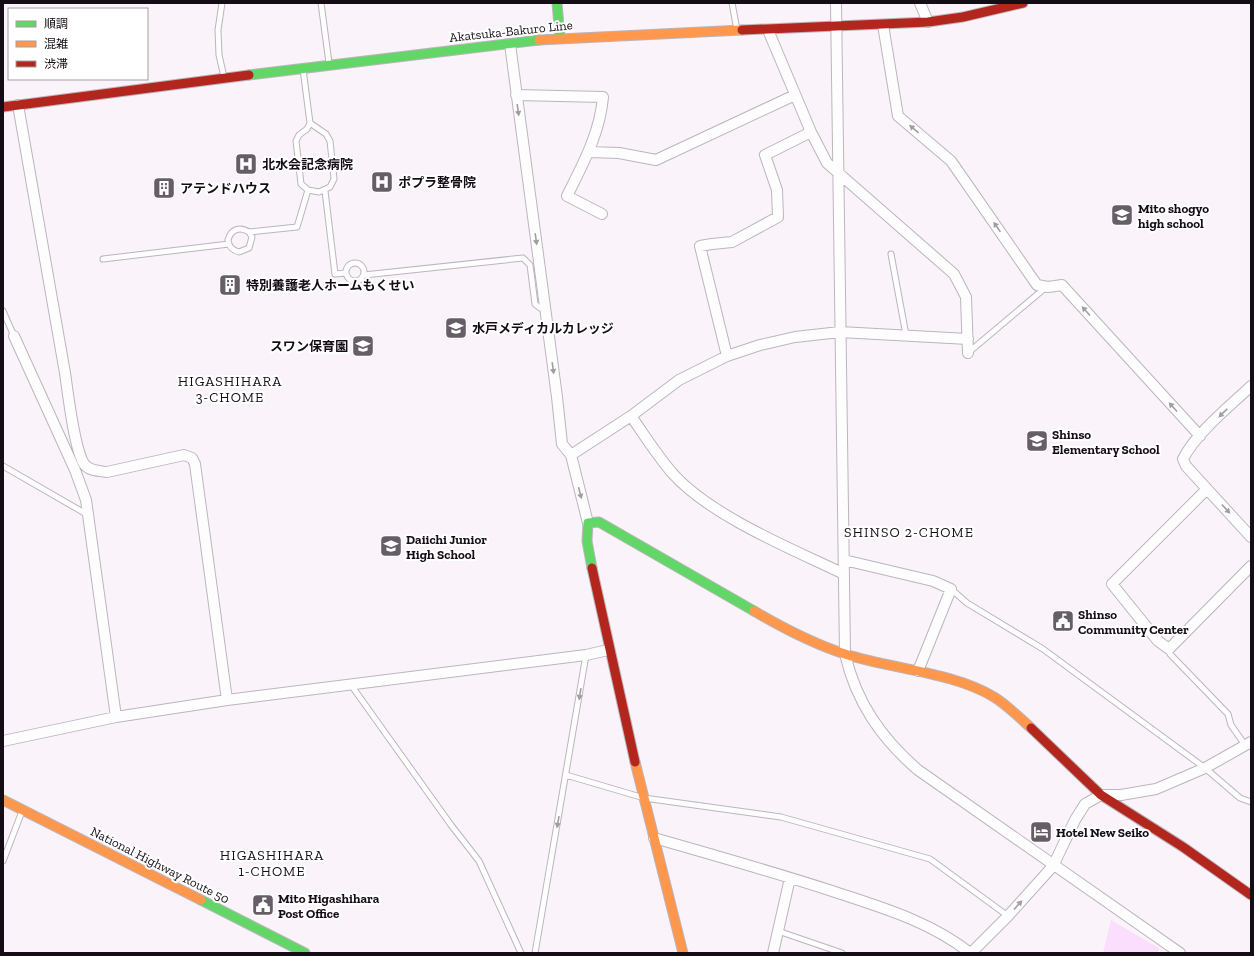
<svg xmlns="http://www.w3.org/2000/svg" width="1254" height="956" font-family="'Zilla Slab','Noto Sans JP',serif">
<rect width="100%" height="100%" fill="#faf4fa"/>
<!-- green -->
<path fill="#fbddfd" d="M1111 920 1159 948 1158 953H1103Z"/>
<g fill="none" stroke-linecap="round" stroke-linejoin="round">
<!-- lane casing -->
<g stroke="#bcb5bc" stroke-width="7">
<path id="lane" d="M222 3 218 30 219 55 224 77
M321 3 329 63
M732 3 737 30
M303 69 310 123 307 129 299 135 296 141 301 184 308 190 319 192 330 187 334 179 330 141 326 134 310 123
M325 191 335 274 346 273
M249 232 252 237 249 248 239 252C232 250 229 247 228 240 231 229 240 226 249 232L297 227 308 190
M891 254 906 335
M103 259 229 244
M346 272a9 9 0 1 1 18 0a9 9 0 1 1-18 0Z
M364 275 523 258 530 265 535 304 540 308H545
M3 311 14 336
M969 352 1045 288
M3 466 88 515
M951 589 967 603 1043 649 1205 768 1240 798 1251 802
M1169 649 1170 654 1228 714 1231 725 1245 745
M351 685 451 825 479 861 521 953
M566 775 644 798 781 817 930 859 1008 916
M3 861 21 814
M778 931 842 953
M535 953 586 655"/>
</g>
<!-- street casing -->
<g stroke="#bcb5bc" stroke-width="12">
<path id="street" d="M836 3 845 654C856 702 881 738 918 770L1180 953
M920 3 928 22
M883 25 898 116 951 161 1037 285 1048 287 1062 285 1200 436
M768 30 811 132 827 163 954 274 966 297 968 353
M510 44 557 397 562 444 571 455 588 523
M516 95 603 97C600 133 583 164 567 196L602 214
M18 105 65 373C68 393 74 448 84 464 89 471 99 471 107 472L184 455 192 458 195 464 227 700
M589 152 619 153 656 160 795 95
M14 336 75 470 86 500 116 717
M727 356 700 246 712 244 732 242 778 217 777 190 765 155 811 132
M1251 386C1230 406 1196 433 1183 459L1186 466 1251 537
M631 416C645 436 658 457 674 475 713 517 792 549 844 574
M571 455 631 416 679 380 727 356 760 345 795 337 840 332 968 339
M1207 489 1112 584 1158 641 1169 649 1251 566
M844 560 933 581 951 589 918 671
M3 741 116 717 227 700 586 655 608 650
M654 838C714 855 773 872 832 891 880 907 930 921 970 953
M773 953 790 878
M971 953 1008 916 1053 866 1075 820 1085 804 1101 795H1121L1156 789 1205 768 1251 742"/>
</g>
<!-- fast casing -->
<g stroke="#bcb5bc" stroke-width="11">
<path id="fast" d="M557 3 560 38
M249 75 539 40
M592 568 587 541 588 523 599 522 754 611
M201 900 305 953"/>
</g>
<!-- slow casing -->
<g stroke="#bcb5bc" stroke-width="11">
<path id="slow" d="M539 40 742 30
M754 611C783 628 814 644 845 654 891 669 953 672 994 697 1007 705 1019 717 1031 728
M635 762 683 953
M3 800 201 900"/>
</g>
<!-- jam casing -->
<g stroke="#bcb5bc" stroke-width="11">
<path id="jam" d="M742 30 928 22 963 17 1023 3
M3 107 249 75
M592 568 635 762
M1031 728 1101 795 1183 847 1251 895"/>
</g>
<!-- lane -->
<use href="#lane" stroke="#fefdfe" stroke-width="5"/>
<!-- street -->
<use href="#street" stroke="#fefdfe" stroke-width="10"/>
<!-- fast -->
<use href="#fast" stroke="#63d668" stroke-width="9"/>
<!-- slow -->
<use href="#slow" stroke="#ff974d" stroke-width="9"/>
<!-- jam -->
<use href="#jam" stroke="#b3261e" stroke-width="9"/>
</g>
<!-- one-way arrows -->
<defs><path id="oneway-solid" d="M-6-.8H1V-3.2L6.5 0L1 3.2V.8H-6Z"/></defs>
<g fill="#a19da1">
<use href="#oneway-solid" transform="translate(518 110) rotate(82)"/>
<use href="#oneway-solid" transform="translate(914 129) rotate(-140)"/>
<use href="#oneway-solid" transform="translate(997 227) rotate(-125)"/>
<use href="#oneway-solid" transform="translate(536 239) rotate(82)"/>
<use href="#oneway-solid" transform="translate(1086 311) rotate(-132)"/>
<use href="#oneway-solid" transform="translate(553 368) rotate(82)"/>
<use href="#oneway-solid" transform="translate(1173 407) rotate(-132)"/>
<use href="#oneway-solid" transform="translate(1223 413) rotate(136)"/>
<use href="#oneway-solid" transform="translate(580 493) rotate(76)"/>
<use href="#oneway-solid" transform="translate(1226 509) rotate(47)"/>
<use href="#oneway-solid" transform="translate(580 694) rotate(99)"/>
<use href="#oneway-solid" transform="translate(558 822) rotate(100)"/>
<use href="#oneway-solid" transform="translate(1018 905) rotate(-48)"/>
</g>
<!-- icons -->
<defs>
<g id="hospital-square" transform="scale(1.15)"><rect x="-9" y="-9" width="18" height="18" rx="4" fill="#655e66" stroke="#fff"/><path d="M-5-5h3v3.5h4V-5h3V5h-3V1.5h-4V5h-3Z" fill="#fff"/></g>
<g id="building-square" transform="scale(1.15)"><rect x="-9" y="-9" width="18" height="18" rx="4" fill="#655e66" stroke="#fff"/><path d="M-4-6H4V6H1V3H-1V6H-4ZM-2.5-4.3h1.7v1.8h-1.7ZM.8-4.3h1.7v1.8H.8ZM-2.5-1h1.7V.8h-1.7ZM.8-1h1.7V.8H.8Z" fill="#fff"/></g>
<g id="school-square" transform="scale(1.15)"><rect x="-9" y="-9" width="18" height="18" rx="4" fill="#655e66" stroke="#fff"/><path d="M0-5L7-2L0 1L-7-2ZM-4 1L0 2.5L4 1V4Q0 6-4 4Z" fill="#fff"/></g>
<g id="civic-square" transform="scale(1.15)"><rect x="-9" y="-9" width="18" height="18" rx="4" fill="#655e66" stroke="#fff"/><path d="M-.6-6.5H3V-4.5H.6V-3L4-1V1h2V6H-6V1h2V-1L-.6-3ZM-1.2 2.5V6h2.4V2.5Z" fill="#fff"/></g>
<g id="hotel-square" transform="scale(1.15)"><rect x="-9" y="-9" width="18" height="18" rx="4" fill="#655e66" stroke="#fff"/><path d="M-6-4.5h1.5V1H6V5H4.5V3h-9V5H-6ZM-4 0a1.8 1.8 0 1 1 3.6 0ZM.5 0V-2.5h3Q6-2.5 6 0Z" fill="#fff"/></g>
</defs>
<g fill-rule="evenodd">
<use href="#hospital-square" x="246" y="164"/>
<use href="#hospital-square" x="382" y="182"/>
<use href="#building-square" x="164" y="188"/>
<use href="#school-square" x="1122" y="215"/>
<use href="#building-square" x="230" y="285"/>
<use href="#school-square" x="456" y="328"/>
<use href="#school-square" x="363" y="346"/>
<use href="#school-square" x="1037" y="441"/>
<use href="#school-square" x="391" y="546"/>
<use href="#civic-square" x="1063" y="621"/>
<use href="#hotel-square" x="1041" y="832"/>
<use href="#civic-square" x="263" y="905"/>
</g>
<g text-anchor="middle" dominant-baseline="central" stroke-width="4" stroke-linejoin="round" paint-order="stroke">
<!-- street labels -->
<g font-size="13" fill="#150d16" stroke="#fff">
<text transform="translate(511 31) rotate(-6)">Akatsuka-Bakuro Line</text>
<text transform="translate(160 865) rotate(27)">National Highway Route 50</text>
</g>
<!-- poi labels -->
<g font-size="13" font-weight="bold" fill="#150d16" stroke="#fff" text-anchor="start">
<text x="262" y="164">北水会記念病院</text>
<text x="398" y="182">ポプラ整骨院</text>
<text x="180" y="188">アテンドハウス</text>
<text x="1138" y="208">Mito shogyo<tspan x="1138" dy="15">high school</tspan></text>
<text x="246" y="285">特別養護老人ホームもくせい</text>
<text x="472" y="328">水戸メディカルカレッジ</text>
<text x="348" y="346" text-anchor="end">スワン保育園</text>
<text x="1052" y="434">Shinso<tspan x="1052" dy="15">Elementary School</tspan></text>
<text x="406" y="539">Daiichi Junior<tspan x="406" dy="15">High School</tspan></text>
<text x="1078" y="614">Shinso<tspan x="1078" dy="15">Community Center</tspan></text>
<text x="1056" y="832">Hotel New Seiko</text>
<text x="278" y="898">Mito Higashihara<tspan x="278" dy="15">Post Office</tspan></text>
</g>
<!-- neighbourhood labels -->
<g font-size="14" letter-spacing="1" fill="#150d16" stroke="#fff">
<text x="230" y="381">HIGASHIHARA<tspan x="230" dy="16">3-CHOME</tspan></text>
<text x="909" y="532">SHINSO 2-CHOME</text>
<text x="272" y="855">HIGASHIHARA<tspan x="272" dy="16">1-CHOME</tspan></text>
</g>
</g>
<!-- border -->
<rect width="1254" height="956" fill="none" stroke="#150d16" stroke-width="8"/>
<!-- legend -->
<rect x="8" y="8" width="140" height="72" fill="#ffffff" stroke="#a19ea2"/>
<rect x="16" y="21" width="20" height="6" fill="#63d668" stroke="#a19ea2"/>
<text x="44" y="28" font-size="12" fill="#150d16">順調</text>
<rect x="16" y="41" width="20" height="6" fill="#ff974d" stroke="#a19ea2"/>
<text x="44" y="48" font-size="12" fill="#150d16">混雑</text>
<rect x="16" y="61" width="20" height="6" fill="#b3261e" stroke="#a19ea2"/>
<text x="44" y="68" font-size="12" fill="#150d16">渋滞</text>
</svg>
